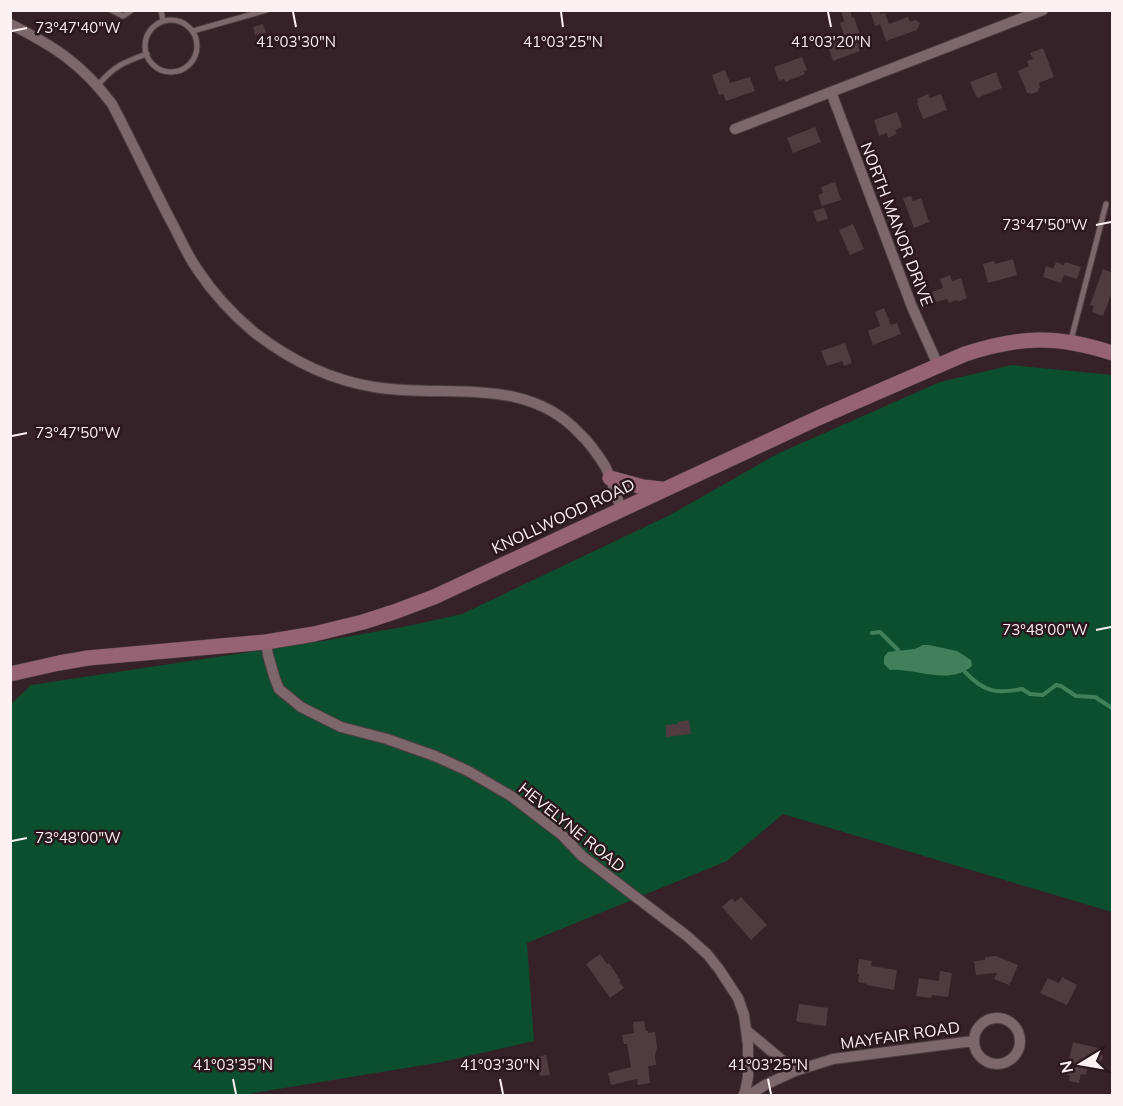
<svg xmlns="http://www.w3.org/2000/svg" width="1123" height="1106" font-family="Mulish,sans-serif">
<rect width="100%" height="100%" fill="#352127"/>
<!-- green -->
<path fill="#0c4f2f" d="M1012 365 1112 375V912L783 814 727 861 527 943 534 1041 442 1062 242 1095 11 1096 10 705 31 685 323 641 408 626 462 614 670 515 777 454 940 382Z"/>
<!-- water -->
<path fill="#40815c" d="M923 645H929L957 651 971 660 972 666C949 686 915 668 890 670L884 664V657L888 652 915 649Z"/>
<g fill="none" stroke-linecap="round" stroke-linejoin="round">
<!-- stream -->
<path stroke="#40815c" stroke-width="4" d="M872 633 880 632 898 650
M965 672C984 692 996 694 1022 689L1030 694 1043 695 1056 685 1061 686 1076 696 1095 697 1112 708"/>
</g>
<!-- building -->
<path fill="#503b41" d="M841 10H850L852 18 854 17 864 47 859 49 860 51 833 61 826 41 844 35 840 23 844 21Z
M870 10H879L880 14 885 13 889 24 908 17 910 22 915 20 920 23 917 30 886 41 880 24 875 26Z
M263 24 266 33 255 35 253 27Z
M1043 48 1054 77 1039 83 1040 88 1038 89 1039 91 1031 94 1030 93H1027L1018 71 1029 66 1027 61 1033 59 1030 53Z
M802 57 807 70 804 71 805 74 785 82 784 79 779 81 774 67Z
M725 70 730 83 750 77 755 91 726 101 723 94 719 95 712 75Z
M996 72 1002 88 977 98 970 82Z
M928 94 930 98 941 94 947 110 923 119 917 103 918 102 917 99Z
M897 112 902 127 895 130 897 134 888 138 887 133 879 136 874 120Z
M815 127 821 142 793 153 787 138Z
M835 182 841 200 822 206 818 195 823 193 821 187Z
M911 196 913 201 921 198 929 222 914 228 903 198Z
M824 208 828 219 817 222 813 211Z
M853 224 864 249 850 255 839 230Z
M1013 259 1017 275 988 283 983 264 994 261 995 264Z
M1056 262 1064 265 1065 262 1081 267 1077 279 1064 275 1061 283 1043 277 1046 266 1053 269Z
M1103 269 1113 273V290L1103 316 1092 312 1094 306 1090 305Z
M950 275 952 281 961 278 967 298 958 302 957 300 949 303 947 299 936 302 932 292 943 288 940 279Z
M884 308 891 325 897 323 901 334 873 345 868 331 880 326 875 312Z
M845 343 852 363 844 366 842 361 827 366 821 351Z
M689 720 691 734 666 737V725L678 724V722Z
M741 897 767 925 751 940 722 907 732 898 735 902Z
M600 954 607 964 609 963 621 981 619 982 624 988 610 998 586 964Z
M996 956 1018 965 1011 982H1010L1009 985 994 979 997 973 976 975 974 961 985 960V957Z
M859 959 872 961 871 966 897 970 894 990 867 985V984L858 982 859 974H857Z
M940 971 952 973 948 997 932 995 931 998 916 996 919 978 939 981Z
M1062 977 1077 985 1067 1005 1040 993 1048 978 1059 983Z
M799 1004 828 1008 826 1026 798 1022V1021H796Z
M644 1021 646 1031H648V1033L655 1032 657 1047 655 1056 656 1065 648 1066 650 1083 638 1085 637 1079 611 1085 608 1073 631 1067 627 1044H624L622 1035 634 1033 633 1022Z
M1073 1042 1098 1048 1103 1056 1102 1060 1094 1065 1093 1068 1088 1067 1086 1075 1081 1074 1079 1083 1069 1081 1070 1076 1066 1074Z
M546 1055 550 1075 540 1076 537 1057Z"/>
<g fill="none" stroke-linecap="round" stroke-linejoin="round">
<!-- service casing -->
<g stroke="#4e3d42" stroke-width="7">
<path id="service" d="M111 10 123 16 132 10
M161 10 163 21
M145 46a26 26 0 1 1 52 0a26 26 0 1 1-52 0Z
M193 31 267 10
M98 85C114 66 124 62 147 54
M1071 340 1106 204"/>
</g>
<!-- minor casing -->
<g stroke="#4e3d42" stroke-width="12">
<path id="minor" d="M10 24C54 46 82 64 112 104 133 144 152 185 173 225 181 240 188 256 197 269 213 293 233 315 255 333 290 360 331 380 374 387 444 399 526 374 580 434 590 443 598 455 605 466 612 480 616 495 621 509
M831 92 912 307 938 365
M735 129 1043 10
M266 642 268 655 275 679 279 689 301 707 341 727 387 739 435 756 468 771 511 796 562 835 582 856 687 936 707 954 719 969 738 998 744 1015 748 1045V1077L745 1092 743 1096
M974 1041a23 23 0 1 1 46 0a23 23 0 1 1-46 0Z
M746 1030 795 1071
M748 1096 765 1085 795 1071 833 1059 973 1041"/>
</g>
<!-- secondary casing -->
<g stroke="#4e3d42" stroke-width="16">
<path id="secondary" d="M610 478 643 487 661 489
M10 674 59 663 88 658 266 642 314 634 363 622 394 612 434 597 818 418 965 354C1020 336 1058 335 1112 353"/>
</g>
<!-- service -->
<use href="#service" stroke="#7d666c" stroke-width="5"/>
<!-- minor -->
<use href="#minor" stroke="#7d666c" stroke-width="10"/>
<!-- secondary -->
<use href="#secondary" stroke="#956373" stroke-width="15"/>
</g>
<!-- ticks -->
<path fill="none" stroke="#fdf0f3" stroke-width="2" d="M293 12 296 27M561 12 563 27M828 12 831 27M12 31 27 28M1096 225 1111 222M12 436 27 433M1096 630 1111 627M12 841 27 838M233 1079 236 1094M500 1079 503 1094M768 1079 771 1094"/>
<g text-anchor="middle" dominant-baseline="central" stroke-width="5" stroke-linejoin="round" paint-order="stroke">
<!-- street labels -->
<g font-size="16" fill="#fdf0f3" stroke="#2a181e">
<text transform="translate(897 224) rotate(69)">NORTH MANOR DRIVE</text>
<text transform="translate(563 516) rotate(-25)">KNOLLWOOD ROAD</text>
<text transform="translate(572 827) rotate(39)">HEVELYNE ROAD</text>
<text transform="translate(900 1035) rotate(-8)">MAYFAIR ROAD</text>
</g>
</g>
<g font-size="15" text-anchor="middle" fill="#fdf0f3" stroke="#2a181e" stroke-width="5" stroke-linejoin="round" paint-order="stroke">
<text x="78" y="33">73°47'40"W</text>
<text x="296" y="47">41°03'30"N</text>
<text x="563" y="47">41°03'25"N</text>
<text x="831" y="47">41°03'20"N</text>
<text x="1045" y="230">73°47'50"W</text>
<text x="78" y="438">73°47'50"W</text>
<text x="1045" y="635">73°48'00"W</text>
<text x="78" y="843">73°48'00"W</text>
<text x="233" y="1070">41°03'35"N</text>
<text x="500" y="1070">41°03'30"N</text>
<text x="768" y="1070">41°03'25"N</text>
</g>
<!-- border -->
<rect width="1123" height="1106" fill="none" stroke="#fdf0f3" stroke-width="24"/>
<!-- north arrow -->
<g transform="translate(1081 1064) rotate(259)" stroke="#2a181e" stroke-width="4.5" paint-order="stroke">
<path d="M0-4.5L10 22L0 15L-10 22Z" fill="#fdf0f3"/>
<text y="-9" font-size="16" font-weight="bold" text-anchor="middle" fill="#fdf0f3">N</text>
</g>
</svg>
